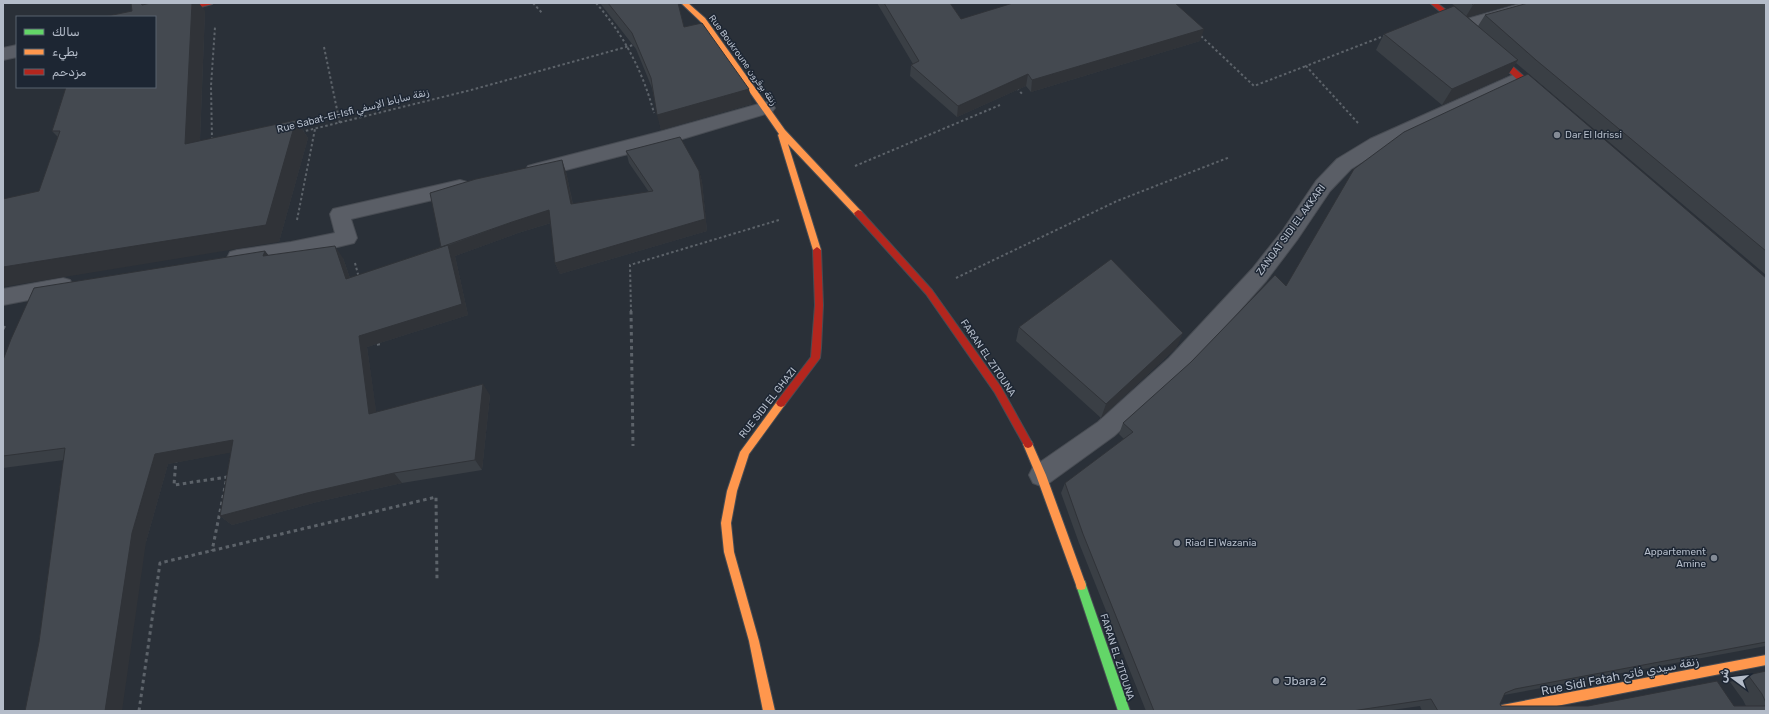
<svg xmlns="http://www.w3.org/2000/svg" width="1769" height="714" font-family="Rubik,'Noto Naskh Arabic',sans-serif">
<rect width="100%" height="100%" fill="#2a3038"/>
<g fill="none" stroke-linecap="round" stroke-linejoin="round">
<!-- street casing -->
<g stroke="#484c53" stroke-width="2">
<path id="street" d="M1523 3H1549L1547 7 1462 31 1456 30 1454 26 1456 22Z
M17 45V57L3 60V48Z
M1513 75 1519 77 1522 81 1519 85 1384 149 1351 169 1330 191 1297 240 1266 281 1185 372 1114 436 1049 483 1041 486 1033 483 1029 475 1033 467 1098 422 1169 358 1252 269 1283 230 1316 181 1337 159 1370 139Z
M766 102 772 104 775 108 772 112 659 146 535 178 528 176 525 171 528 166 535 164 659 132Z
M460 180 467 182 470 187 467 192 351 219 357 238 354 243 291 258 237 266 230 264 227 258 230 252 237 250 291 242 335 233 330 214 333 209Z
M63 278 70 280 73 286 70 292 3 305V289Z"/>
</g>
<!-- fast casing -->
<g stroke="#484c53" stroke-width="2">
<path id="fast" d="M1081 580 1085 581 1086 585 1130 711H1118L1076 585 1077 581Z"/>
</g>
<!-- slow casing -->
<g stroke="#484c53" stroke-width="2">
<path id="slow" d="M681 3H688L705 18 785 130 861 211 862 213 861 215H855L788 144 821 250 820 252 817 253 813 250 778 135 779 134 701 22Z
M781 399 784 400 786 403 784 406 749 454 737 491 731 523 734 552 759 641 775 711H763L749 641 724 552 721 523 727 491 740 452 778 400Z
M1028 440 1031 441 1046 475 1086 585 1085 589 1081 590 1077 589 1076 585 1036 475 1023 444 1025 441Z
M1766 655V665L1531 711H1496L1498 707 1502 705Z"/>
</g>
<!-- jam casing -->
<g stroke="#484c53" stroke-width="2">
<path id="jam" d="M202 3H213L212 4 155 19V17H152L153 15Z
M1430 3H1437L1464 24 1545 95V99H1539L1460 28Z
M858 210 861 211 932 290 1001 387 1031 441 1033 444 1031 447 1028 448 1025 447 995 393 926 294 855 215 854 213Z
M817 247 821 250 823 305 821 348 820 358 784 406 781 407 778 406 776 403 778 400 811 357 815 305 813 250Z"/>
</g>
<!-- path-far1 -->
<path stroke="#5d636a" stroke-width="2" stroke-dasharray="2.5 2.5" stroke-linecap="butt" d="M533 3 543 14
M596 3C624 35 643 72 654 113
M1201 36 1254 86 1306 66
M324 47 340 124
M1017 88 1023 95
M1358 123 1306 66 1384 36
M301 132 471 90 637 44
M212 140 211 86 215 27
M855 166 1000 105
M297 220 315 129
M355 263 359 278
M956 278 1117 201 1230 157
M631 312 630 265 779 220"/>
<!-- path -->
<path stroke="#5d636a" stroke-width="3" stroke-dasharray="3.5 3.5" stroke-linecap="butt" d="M631 311 633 446
M3 329 6 323
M378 342 379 348
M176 459 174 485 227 477 212 551
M139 711 160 563 436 497 437 580"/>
<!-- street -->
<use href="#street" fill="#5a5e66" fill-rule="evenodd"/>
<!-- fast -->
<use href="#fast" fill="#63d668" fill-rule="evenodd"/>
<!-- slow -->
<use href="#slow" fill="#ff974d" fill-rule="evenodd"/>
<!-- jam -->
<use href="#jam" fill="#b3261e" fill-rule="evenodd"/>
</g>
<!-- wall -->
<path fill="#3a3f45" d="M600 3H678L684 27 752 104 661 130 652 88 636 49Z
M877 3H950L961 19 1176 4 1200 41 1031 92 1026 86 957 117 910 76 911 65 913 64Z
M1451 3H1518L1468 17 1478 26 1485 15 1766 3V275L1516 63 1507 76 1442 105 1376 50 1384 34 1463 13Z
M132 11H205L200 141 296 120 308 138 279 242 39 191 58 137 52 131Z
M626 151 699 171 702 182 707 231 560 274 555 263 551 223 518 233 455 256 468 315 367 347 376 412 490 395 482 470 402 483 317 502 232 525 220 516 231 452 168 464 146 542 39 642 64 460 3 468V360L265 251 268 255 343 258 350 278 441 247 566 172 573 204 649 192 629 163Z
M1766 278V646L1504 695 1500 704 1501 706H1746L1743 700 1730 682 1748 675 1766 671V711H1422L1420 706 1385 711H1146L1079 543 1061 493 1065 483 1124 439 1119 434 1123 423 1286 286Z
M1019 327 1177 347 1101 418 1016 341Z"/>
<!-- shaded-wall -->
<path fill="#303338" d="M135 3H184L152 17Z
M192 3H199L205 11 199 162 185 144Z
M1479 3H1518L1465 18 1473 5Z
M1204 29 1200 41 1031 92 1032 80Z
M1518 60 1507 76 1442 105 1452 89Z
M1028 74 1026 86 957 117 958 106Z
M749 89 752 104 661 130 657 115Z
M296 120 308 138 279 242 3 287V267Z
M3 152 5 153 3 161Z
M562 160 566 172 575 215 571 204Z
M699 171 702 182 707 231 560 274 555 263Z
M549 210 554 222 518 233 455 256 468 315 367 347 378 424 369 414 359 336 441 248 512 222Z
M335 246 343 258 354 290 346 279Z
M265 251 274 262 263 256Z
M1183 333 1177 347 1101 418 1106 404Z
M483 384 490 395 482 470 475 460Z
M233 440 245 450 168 464 146 542 122 711H105L132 533 155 454Z
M394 473 402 483 317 502 232 525 220 516 307 493Z"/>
<!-- building -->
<path fill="#444950" stroke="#303338" d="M131 3H141L142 5 151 3H192L185 144 296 120 266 225 3 267V199L39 191 60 131H52L66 87H155V17H103L132 11Z
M608 3H678L684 27 702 23 749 89 657 115 651 78 632 33Z
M884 3H950L961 19 1013 3H1175L1204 29 1032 80 1028 74 958 106 911 65 919 61Z
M1471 3H1479L1473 5Z
M1528 3H1766V251L1536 60 1485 15Z
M1454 6 1518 60 1452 89 1384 34Z
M1528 74 1766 278V642L1515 689 1505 693 1500 704 1501 706H1588L1717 681 1734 706H1765L1766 704V711H1438L1431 699 1352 711H1154L1083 534 1065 483 1133 432 1123 423 1191 362 1275 275 1286 286 1354 169 1404 132Z
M680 137 699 171 705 219 555 263 549 210 512 222 441 247 430 193 476 179 562 160 571 204 653 191 626 151Z
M448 245 462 304 359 336 369 414 483 384 475 460 394 473 307 493 220 516 233 440 155 454 132 533 105 711H25L39 642 65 448 3 456V360L11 339 34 288 265 251 263 256 335 246 346 279Z
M1111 259 1183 333 1106 404 1019 327Z
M1766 671V703L1762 694 1748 675Z"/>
<!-- markers -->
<g fill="#848b96" stroke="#1d2633" stroke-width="1.5">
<circle cx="1557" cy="135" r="4"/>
<circle cx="1177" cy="543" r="4"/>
<circle cx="1714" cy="558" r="4"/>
<circle cx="1276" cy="681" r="4"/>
</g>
<g text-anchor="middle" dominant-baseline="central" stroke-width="3" stroke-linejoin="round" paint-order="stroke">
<!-- far-street labels -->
<g font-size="9" fill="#b4bcc9" stroke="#1d2633">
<text transform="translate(743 60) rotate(54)">Rue Boukroune زنقة بوقرون</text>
</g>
<!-- street labels -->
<g font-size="10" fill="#b4bcc9" stroke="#1d2633">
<text transform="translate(353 111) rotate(-14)">Rue Sabat-El-Isfi زنقة ساباط الإسفي</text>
<text transform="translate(1291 230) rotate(-54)">ZANQAT SIDI EL AKKARI</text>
<text transform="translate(988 358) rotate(56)">FARAN EL ZITOUNA</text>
<text transform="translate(768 403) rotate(-52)">RUE SIDI EL GHAZI</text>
<text transform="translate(1117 657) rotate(72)">FARAN EL ZITOUNA</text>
</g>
<!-- poi labels -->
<g font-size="10" fill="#b4bcc9" stroke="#1d2633" text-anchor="start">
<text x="1565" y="135">Dar El Idrissi</text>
<text x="1185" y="543">Riad El Wazania</text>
<text x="1706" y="552" text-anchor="end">Appartement<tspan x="1706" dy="12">Amine</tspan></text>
</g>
<!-- near-street labels -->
<g font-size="12" fill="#b4bcc9" stroke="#1d2633">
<text transform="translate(1620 676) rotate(-11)">Rue Sidi Fatah زنقة سيدي فاتح</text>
</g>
<!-- near-poi labels -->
<g font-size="12" fill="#b4bcc9" stroke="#1d2633" text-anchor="start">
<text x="1284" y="681">Jbara 2</text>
</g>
</g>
<!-- border -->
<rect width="1769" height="714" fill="none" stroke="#b4bcc9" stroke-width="8"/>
<!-- legend -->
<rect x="16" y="16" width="140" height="72" fill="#1d2633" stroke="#59626f"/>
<rect x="24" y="29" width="20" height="6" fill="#63d668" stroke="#59626f"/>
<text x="52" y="36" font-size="12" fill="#b4bcc9">سالك</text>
<rect x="24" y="49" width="20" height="6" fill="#ff974d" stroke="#59626f"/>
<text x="52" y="56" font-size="12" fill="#b4bcc9">بطيء</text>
<rect x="24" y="69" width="20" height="6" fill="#b3261e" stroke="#59626f"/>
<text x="52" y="76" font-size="12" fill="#b4bcc9">مزدحم</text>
<!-- north arrow -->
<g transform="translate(1733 678) rotate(285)" stroke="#1d2633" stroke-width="3" paint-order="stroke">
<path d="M0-3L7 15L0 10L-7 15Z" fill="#b4bcc9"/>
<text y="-6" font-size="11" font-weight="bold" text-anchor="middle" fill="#b4bcc9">ش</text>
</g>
</svg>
